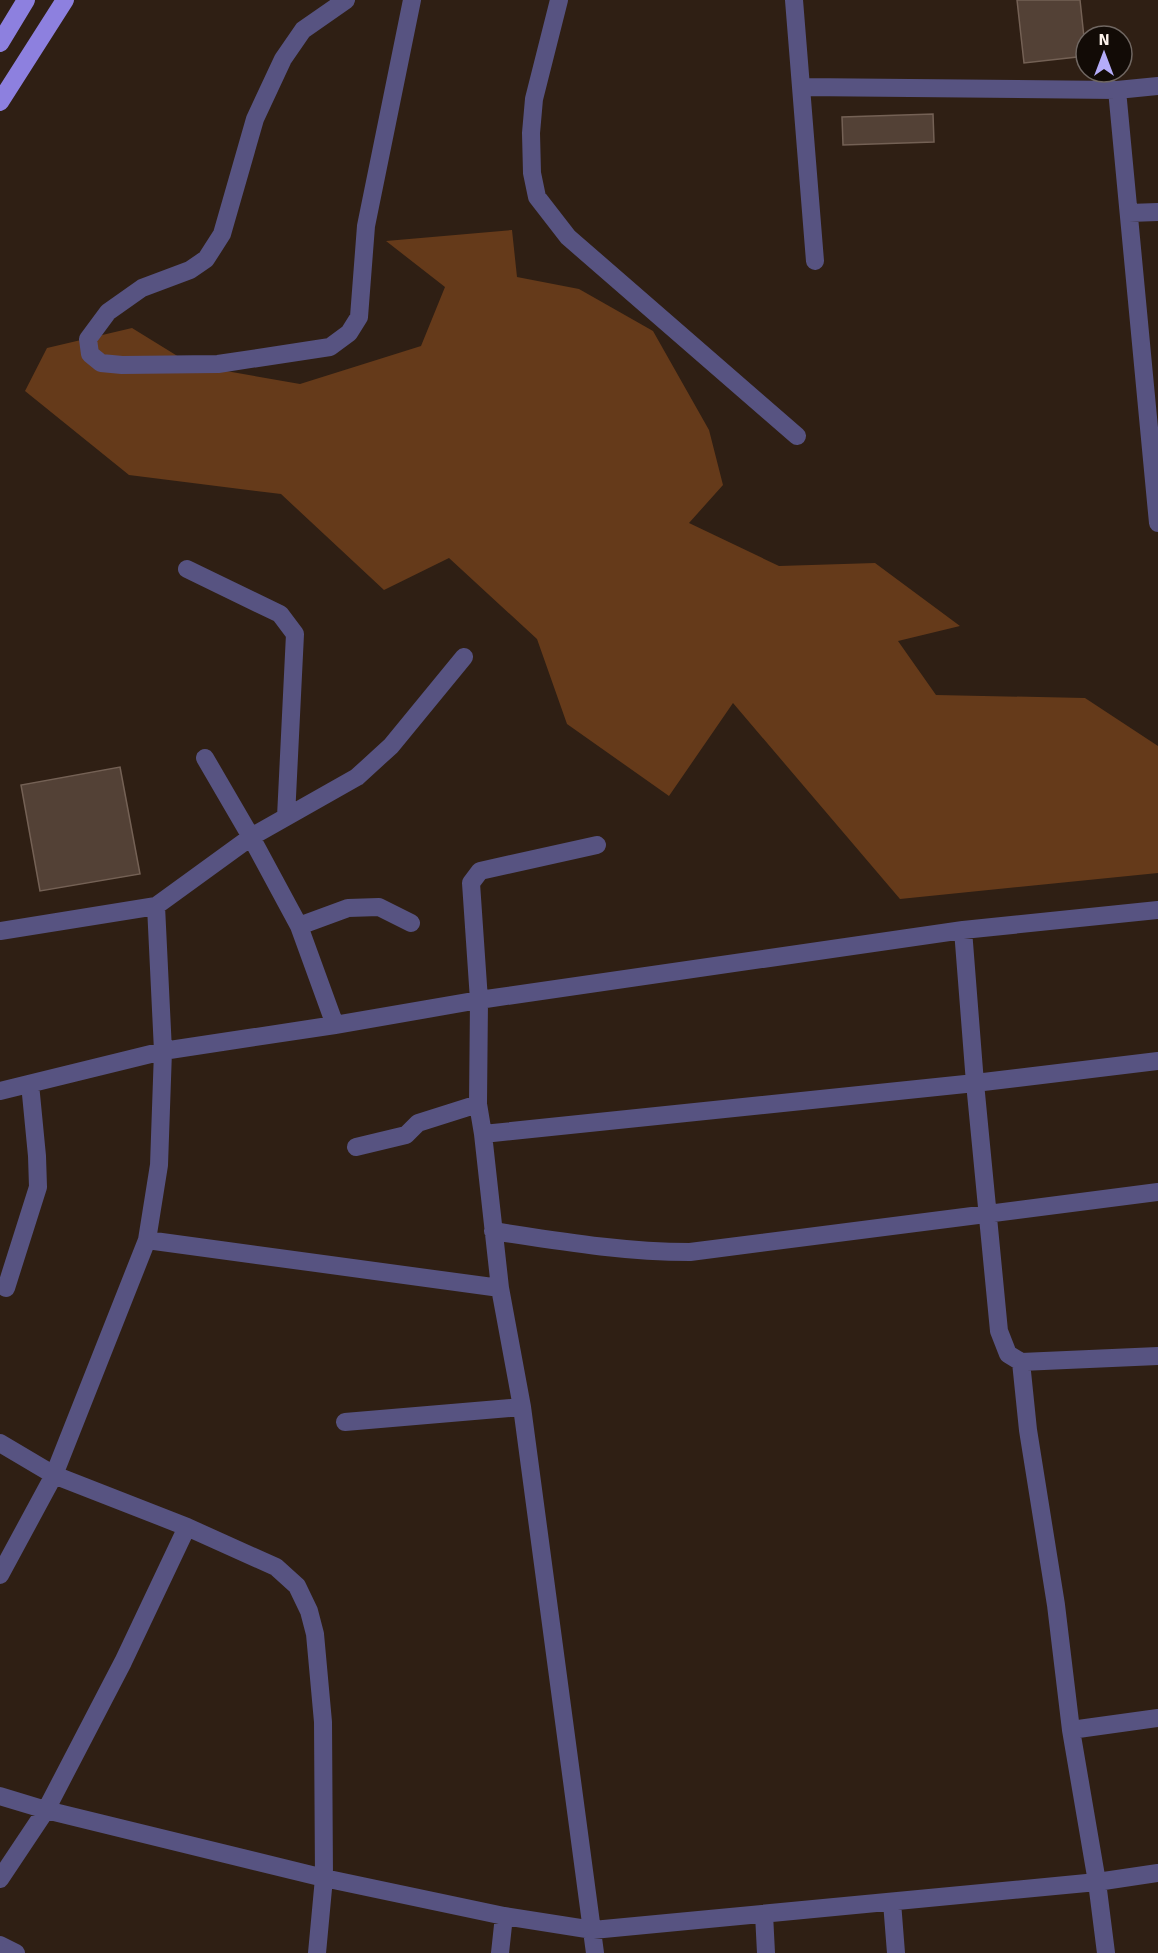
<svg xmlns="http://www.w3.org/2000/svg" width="1158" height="1953" font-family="Signika,sans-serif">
<rect width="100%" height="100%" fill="#2f1f14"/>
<!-- green -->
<path fill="#653a1a" d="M512 230 517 277 579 289 653 331 709 430 723 485 689 523 779 566 875 563 960 626 898 641 936 695 1085 698 1158 746V873L900 899 733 703 669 796 567 724 537 639 449 558 384 590 281 494 129 475 25 391 47 348 132 328 192 365 300 384 421 346 445 287 386 241Z"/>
<!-- building -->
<path fill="#534136" stroke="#746155" stroke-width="1.5" d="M1017 0H1080L1086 56 1024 63Z
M933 114 934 142 843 145 842 117Z
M120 767 140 874 40 891 21 785Z"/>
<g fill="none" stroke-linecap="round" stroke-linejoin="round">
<!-- minor -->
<path stroke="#575381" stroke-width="18" d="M346 0 303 30 283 59 255 119 222 234 206 259 190 270 142 288 108 312 88 339 90 354 101 363 122 365 218 364 330 347 349 333 359 317 366 226 412 0
M559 0 534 99 531 133 532 173 537 197 568 237 797 436
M794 0 815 261
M802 87 1117 90 1158 86
M1117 90 1158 523
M1129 213 1158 212
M187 569 280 614 295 634 286 817
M205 758 251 837 299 926 335 1025
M156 906 251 837 357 777 391 746 464 657
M299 926 348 908 379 907 411 923
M963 930 975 1083 999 1331 1008 1354 1021 1362 1158 1356
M0 931 156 906 163 1051 159 1165 147 1240 54 1475 0 1575
M0 1091 163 1051 335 1025 479 1000 963 930 1158 910
M483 1134 975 1083 1158 1061
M356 1147 406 1135 418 1123 478 1104
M493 1231C559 1241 623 1252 690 1252L1158 1192
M147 1240 500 1288
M6 1288 38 1187 37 1156 30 1084
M1021 1362 1028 1430 1056 1605 1071 1730 1097 1882 1106 1953
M345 1422 522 1407
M0 1443 54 1475 187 1527 276 1567 297 1586 309 1611 315 1634 323 1722 324 1878 317 1953
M1071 1730 1158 1718
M0 1796 46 1810 324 1878 504 1916 593 1930 1097 1882 1158 1873
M0 1879 46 1810 123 1662 187 1527
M892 1902 896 1953
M764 1914 766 1953
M0 1945 16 1953
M500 1953 504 1916
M595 1953 522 1407 500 1288 483 1134 478 1104 479 1000 471 883 480 871 597 845"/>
<!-- major -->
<path stroke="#8d80df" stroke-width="18" d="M0 43 26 0
M0 102 65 0"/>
</g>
<!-- north arrow -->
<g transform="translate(1104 54)"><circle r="28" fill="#120b06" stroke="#706762" stroke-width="1.5"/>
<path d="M0-4.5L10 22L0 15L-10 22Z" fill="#b4acf9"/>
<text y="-9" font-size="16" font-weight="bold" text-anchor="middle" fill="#fdf2eb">N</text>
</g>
</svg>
